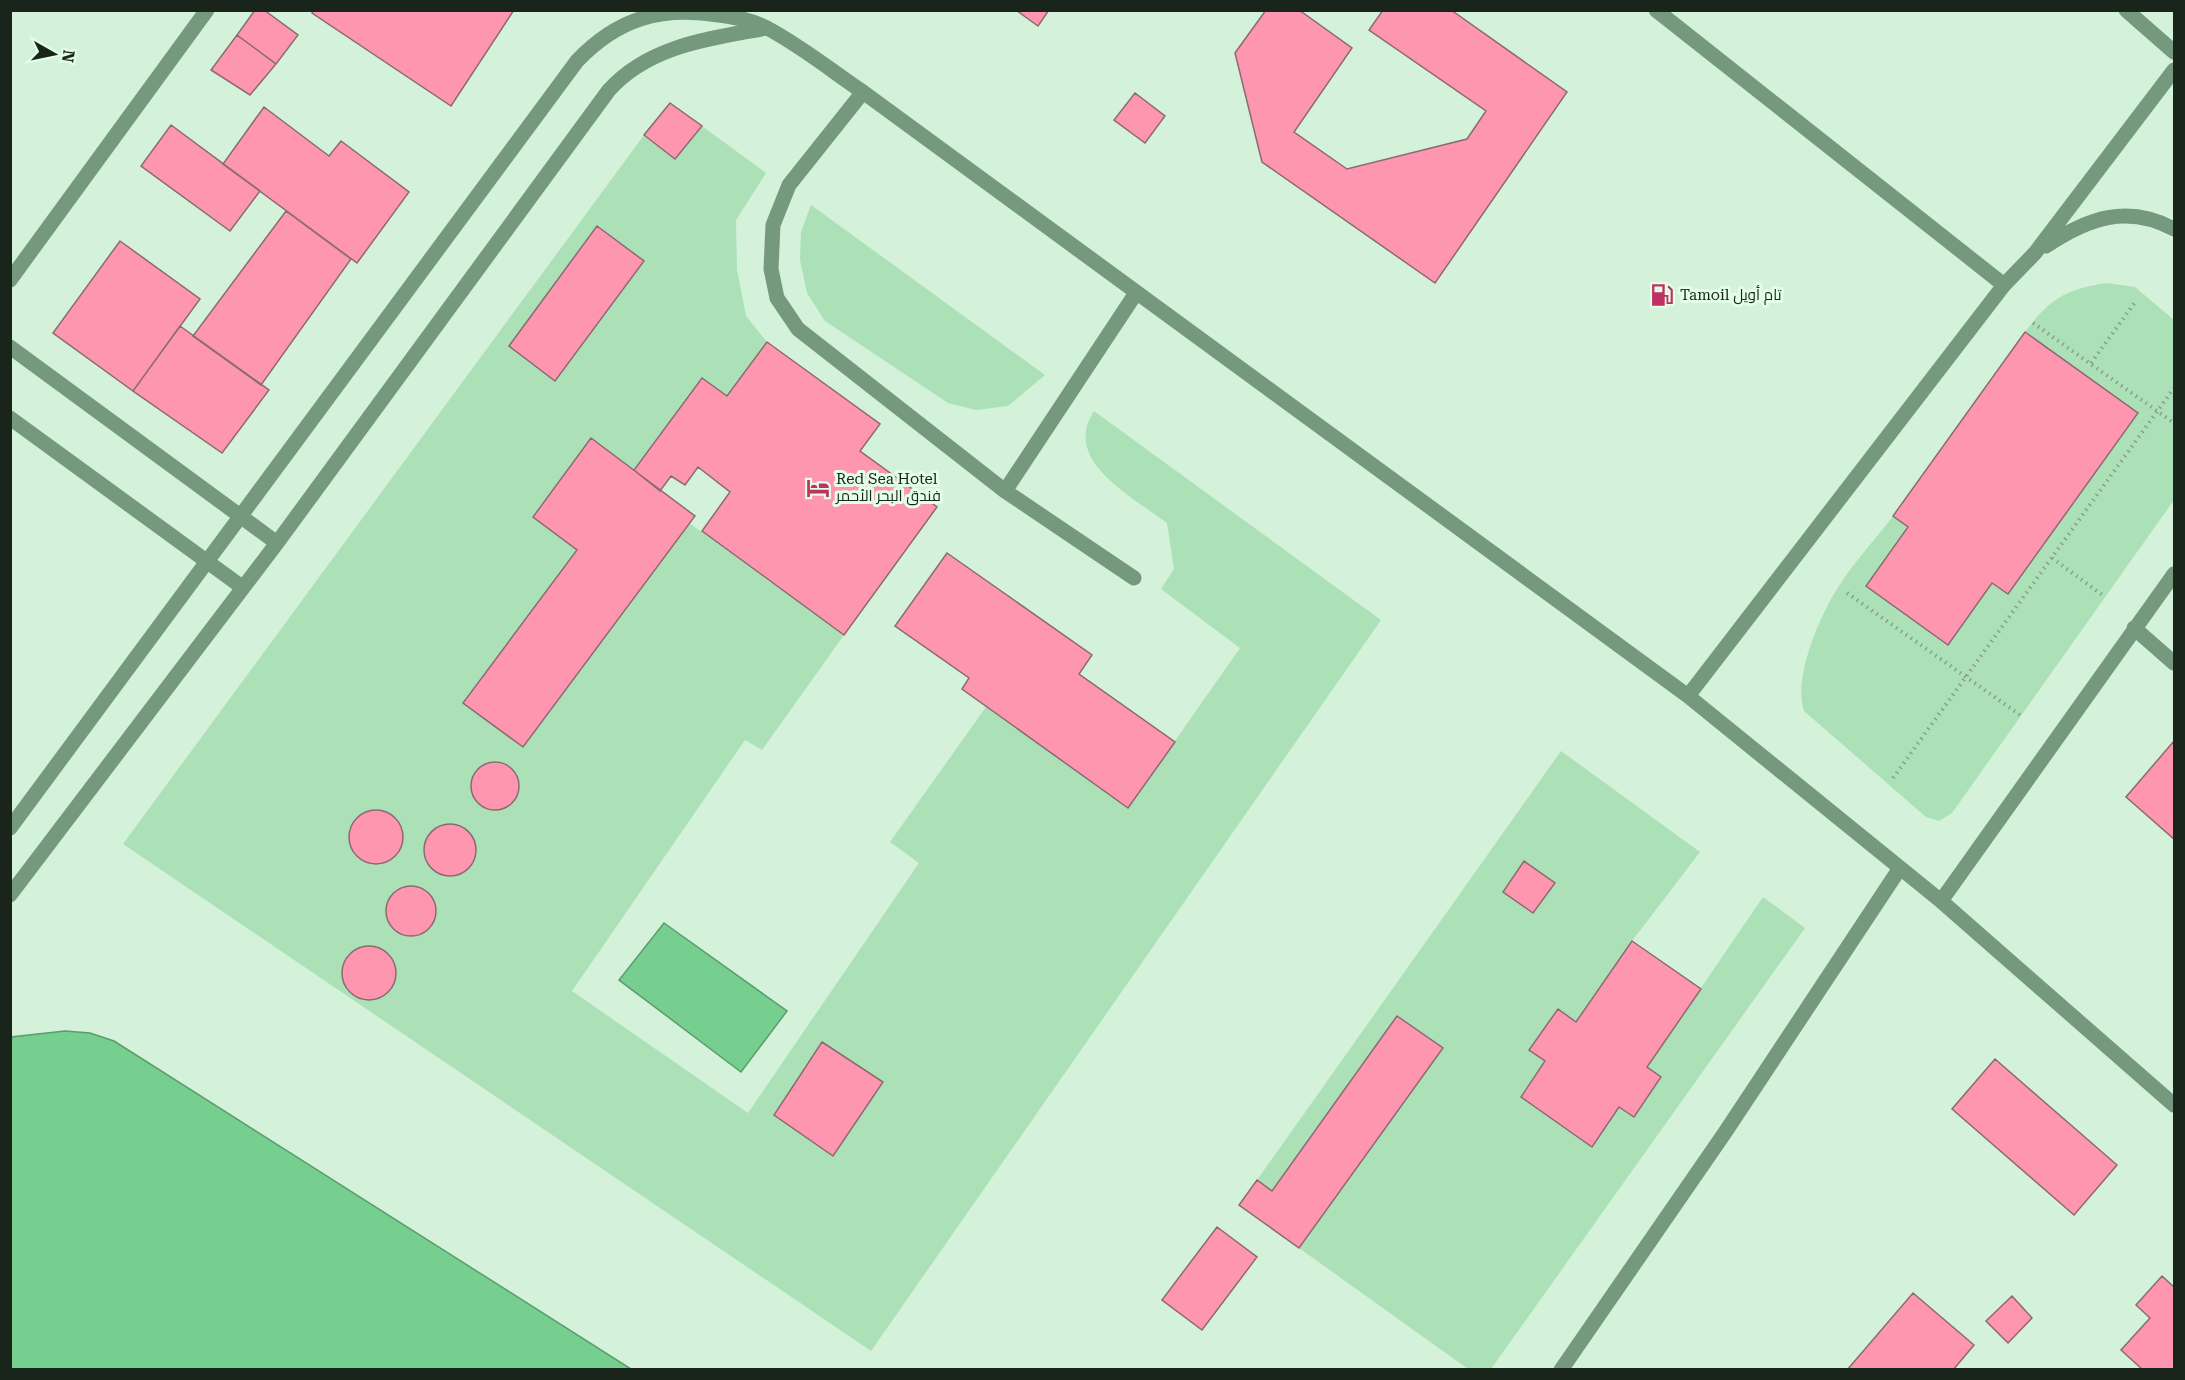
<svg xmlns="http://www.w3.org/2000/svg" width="2185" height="1380" font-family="'Roboto Serif',Cairo,serif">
<rect width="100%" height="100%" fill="#d4f1da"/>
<!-- green -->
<path fill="#ace1b8" d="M702 126 766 173 736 220 737 270 746 316 767 342 727 396 701 378 634 470 590 439 533 516 577 550 689 523 844 635 762 750 745 740 572 991 748 1113 919 863 890 842 986 707 1128 808 1240 648 1161 589 1174 569 1167 523C1133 497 1061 461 1094 411L1381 620 871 1351 123 844 644 135Z
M811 205 1045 375 1008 406 976 410 948 403 825 321 807 293 800 260 801 232Z
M2107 283 2135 287 2174 320V500L1952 813 1939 821 1926 817 1804 711C1793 678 1819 618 1837 589 1853 563 1875 540 1893 516L1908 527 1866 586 1948 645 1992 583 2008 594 2138 414 2025 332C2050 299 2065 289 2107 283Z
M1561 751 1700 852 1632 941 1576 1022 1557 1009 1529 1050 1545 1061 1521 1097 1592 1146 1619 1107 1634 1117 1661 1077 1647 1067 1763 897 1805 928 1491 1369H1468L1299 1248 1442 1048 1397 1016 1272 1191 1257 1180Z"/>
<!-- water -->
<path fill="#76cf8e" stroke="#5a9c6c" stroke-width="1.5" d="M664 923 787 1011 741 1072 619 980Z
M65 1031 90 1033 114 1041 631 1369H11V1037Z"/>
<!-- building -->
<path fill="#fe96b0" stroke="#8b6a71" stroke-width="1.5" d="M255 10H264L298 35 276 64 237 35Z
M314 10H514L451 106 312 13Z
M1016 10H1049L1038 26Z
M1266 10H1299L1352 48 1294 132 1347 169 1467 139 1486 111 1369 30 1383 10H1451L1567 92 1435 283 1262 162 1235 53Z
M237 35 276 64 250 95 211 70Z
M1135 93 1165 116 1145 143 1114 120Z
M670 103 702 126 675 159 644 135Z
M264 107 329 156 341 141 409 192 357 263 223 164Z
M171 125 260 191 230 231 141 166Z
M286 211 351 259 261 385 193 336Z
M597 226 644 261 555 381 509 346Z
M120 241 200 299 133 391 53 333Z
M180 326 269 390 222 453 133 391Z
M2025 332 2138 413 2008 594 1992 583 1948 645 1866 586 1908 527 1893 516Z
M767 342 880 424 860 451 937 507 844 635 702 531 730 492 698 467 685 485 671 476 660 491 634 470 702 378 727 396Z
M591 438 695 516 523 747 463 703 577 550 533 517Z
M947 553 1092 655 1079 674 1175 742 1128 808 962 689 969 678 895 626Z
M2174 741V839L2126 797Z
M471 786a24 24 0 1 1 48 0a24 24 0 1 1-48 0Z
M349 837a27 27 0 1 1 54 0a27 27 0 1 1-54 0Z
M424 850a26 26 0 1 1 52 0a26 26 0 1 1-52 0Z
M1524 861 1555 883 1533 913 1503 892Z
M386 911a25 25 0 1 1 50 0a25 25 0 1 1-50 0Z
M1632 941 1701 989 1647 1067 1661 1077 1634 1117 1619 1107 1592 1147 1521 1097 1545 1061 1529 1050 1558 1009 1576 1022Z
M342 973a27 27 0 1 1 54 0a27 27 0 1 1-54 0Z
M1397 1016 1443 1048 1299 1248 1239 1205 1257 1180 1272 1191Z
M822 1042 883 1082 833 1156 774 1115Z
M1995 1059 2117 1165 2074 1215 1952 1109Z
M1217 1227 1257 1257 1202 1330 1162 1300Z
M2162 1276 2174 1287V1370H2143L2121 1350 2150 1318 2136 1305Z
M1913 1293 1974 1345 1953 1370H1847Z
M2012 1296 2032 1318 2008 1343 1986 1321Z"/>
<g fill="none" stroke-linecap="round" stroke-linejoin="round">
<!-- path -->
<path stroke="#899f8e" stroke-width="4" stroke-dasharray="1.5 4.5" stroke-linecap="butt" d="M2033 323 2174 423
M2091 363 2136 301
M2052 558 2105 597
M1847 593 2020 715
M1893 778 2174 388"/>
<!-- minor -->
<path stroke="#75997d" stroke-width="15" d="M1656 10 2004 285
M2126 10 2174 52
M863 92 789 185 773 225 771 269 777 298 798 329 1005 491 1134 578
M2046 246C2088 218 2127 204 2174 229
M10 280 207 10
M10 347 277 543
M10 418 242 587
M1005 491 1136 293
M2134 628 2174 663
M1688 696 2004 285 2035 253 2174 70
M10 828 577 61C618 18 661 6 719 15 735 17 752 20 767 28 801 46 832 71 863 92L1688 696 1941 901 2174 1105
M10 895 277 543 609 90C650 45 709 39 767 28
M1941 901 2174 574
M1561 1370 1726 1131 1900 868"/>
</g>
<!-- icons -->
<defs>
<g id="fuel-bare" transform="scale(1.8)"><path d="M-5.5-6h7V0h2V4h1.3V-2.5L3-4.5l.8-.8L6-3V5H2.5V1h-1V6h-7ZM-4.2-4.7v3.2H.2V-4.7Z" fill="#be3162" stroke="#e2fee7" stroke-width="2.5" paint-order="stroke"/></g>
<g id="hotel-bare" transform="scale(1.8)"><path d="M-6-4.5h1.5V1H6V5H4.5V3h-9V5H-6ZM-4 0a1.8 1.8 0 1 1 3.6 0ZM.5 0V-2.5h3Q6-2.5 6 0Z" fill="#be3162" stroke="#e2fee7" stroke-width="2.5" paint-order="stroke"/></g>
</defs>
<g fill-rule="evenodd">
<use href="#fuel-bare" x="1662" y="295"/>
<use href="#hotel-bare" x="818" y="488"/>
</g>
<g text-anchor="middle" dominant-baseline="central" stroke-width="6" stroke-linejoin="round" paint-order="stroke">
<!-- poi labels -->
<g font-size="15" fill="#19241b" stroke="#e2fee7" text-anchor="start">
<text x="1680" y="295">Tamoil تام أويل</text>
<text x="836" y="479">Red Sea Hotel<tspan x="836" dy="17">فندق البحر الأحمر</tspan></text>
</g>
</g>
<!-- border -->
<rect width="2185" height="1380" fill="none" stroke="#19241b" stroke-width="24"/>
<!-- north arrow -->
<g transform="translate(54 54) rotate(99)" stroke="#e2fee7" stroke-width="4.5" paint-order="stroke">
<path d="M0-4.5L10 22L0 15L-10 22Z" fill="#19241b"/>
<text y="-9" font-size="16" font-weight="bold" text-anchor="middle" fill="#19241b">N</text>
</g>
</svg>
